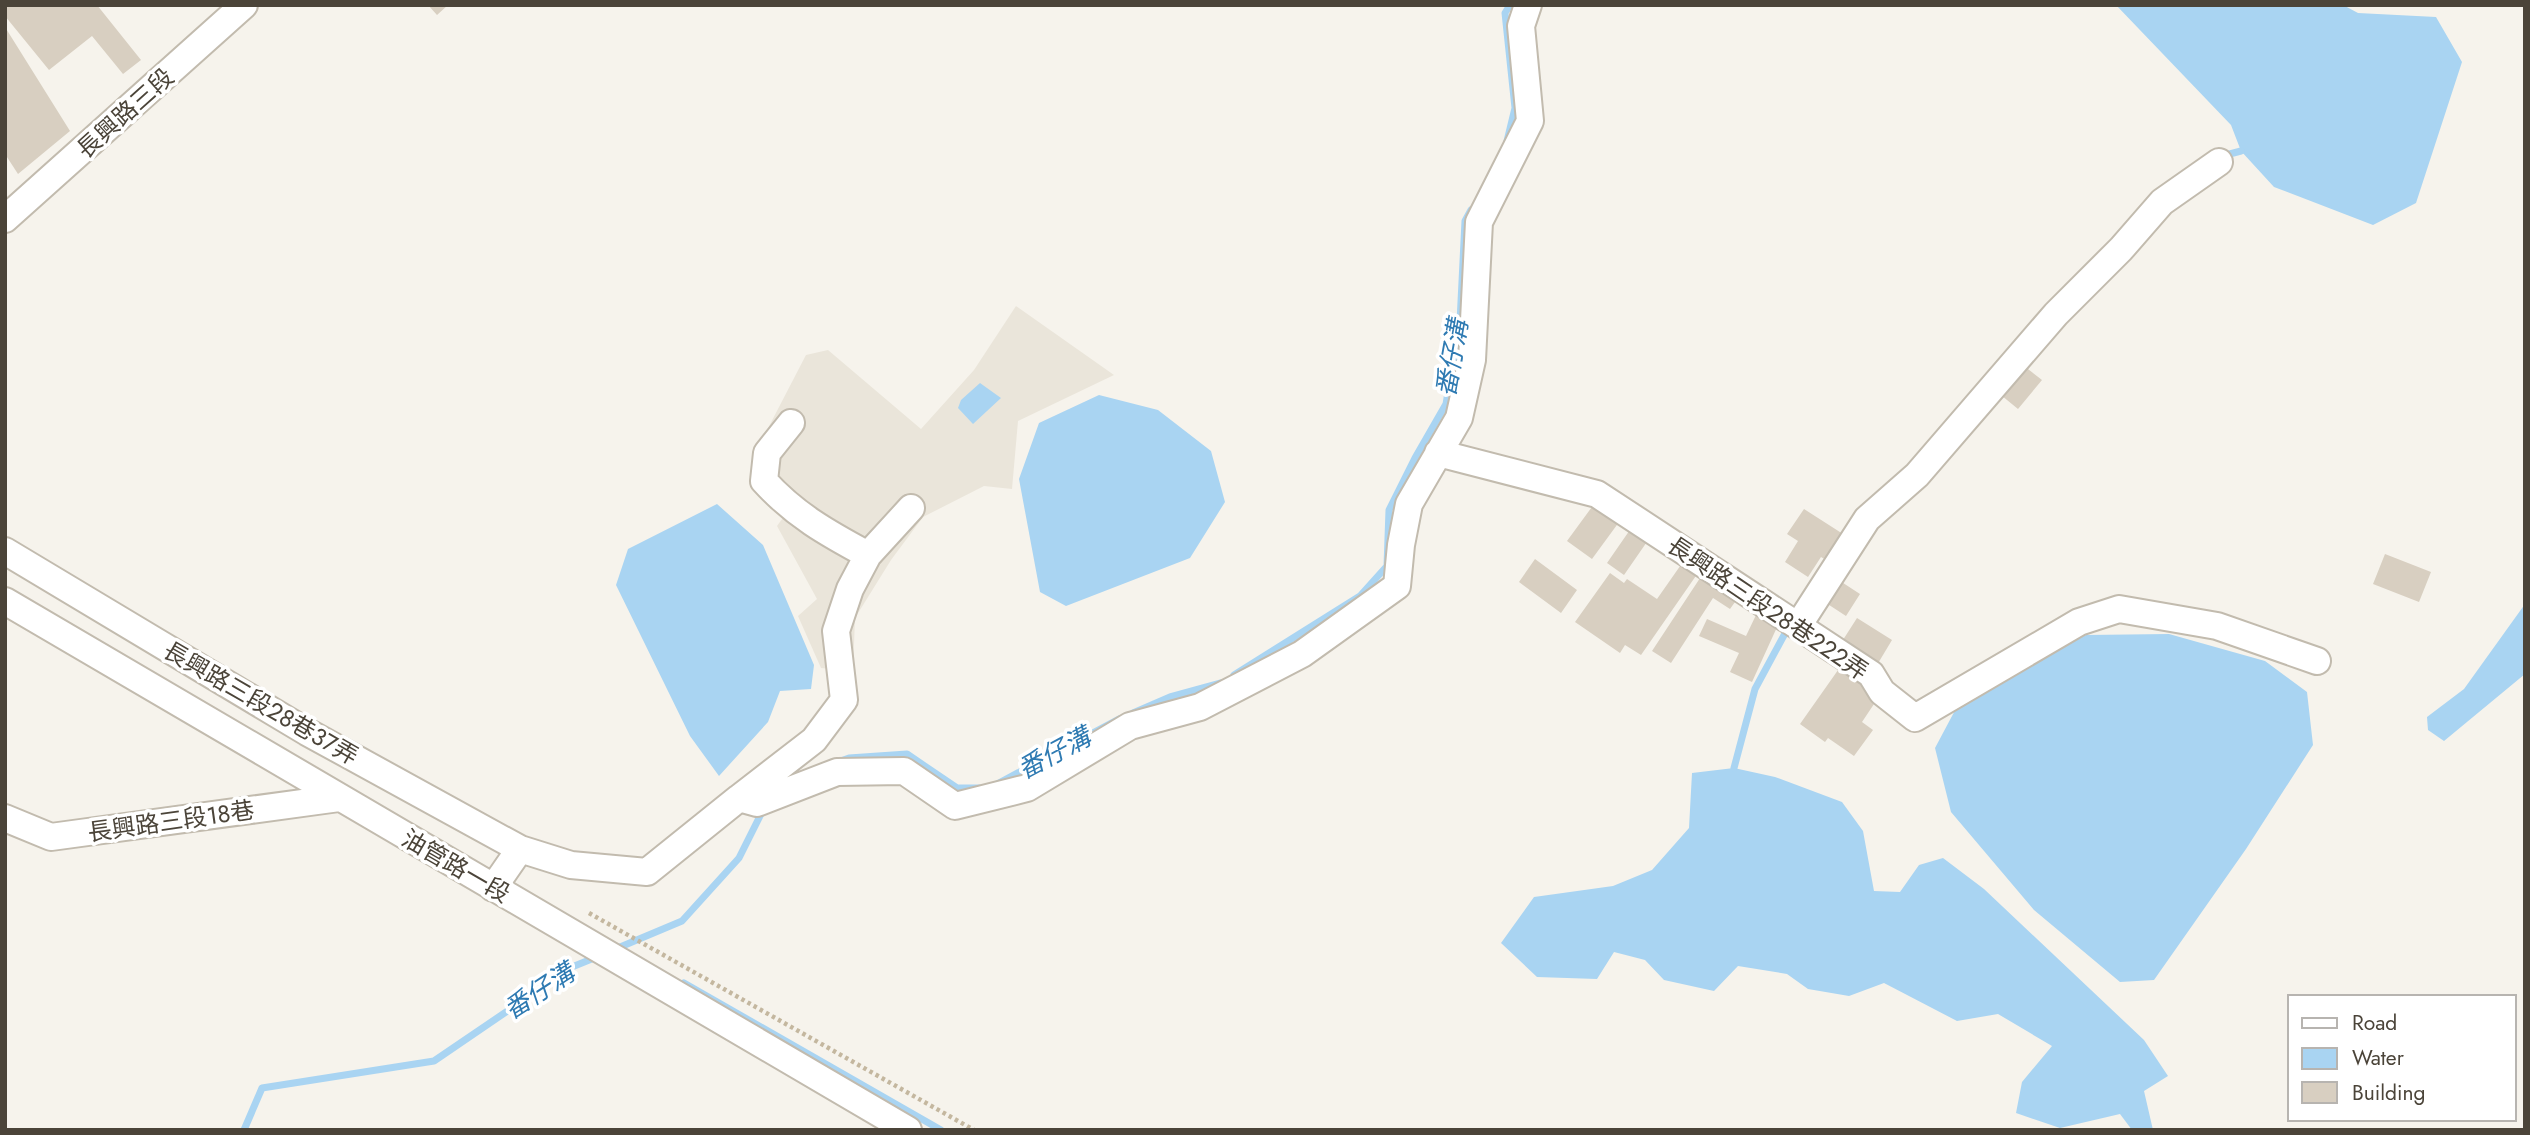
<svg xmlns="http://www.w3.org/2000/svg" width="2530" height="1135" font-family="Jost,'Noto Sans TC',sans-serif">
<rect width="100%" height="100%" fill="#f6f3ec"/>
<!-- residential -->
<path fill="#eae5da" d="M1016 306 1114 375 1018 421 1012 489 984 486 923 517 891 560 855 618 853 671 821 668 798 616 817 599 777 526 796 500 774 470 765 434 806 355 828 350 921 429 974 370Z"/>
<!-- water -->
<path fill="#a9d4f2" d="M2116 5H2343L2358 13 2436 17 2462 62 2416 203 2373 225 2274 187 2241 151 2231 125Z
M980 383 1001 398 973 424 958 408 961 400Z
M1099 395 1158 410 1211 451 1225 502 1190 558 1066 606 1040 592 1019 479 1039 423Z
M717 504 763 545 814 665 811 689 780 691 768 722 719 776 690 736 616 585 628 549Z
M2525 604V674L2444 741 2428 730 2427 717 2464 689Z
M2169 634 2265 661 2307 692 2313 745 2246 849 2154 980 2120 982 2034 910 1951 812 1935 748 1960 701 2086 635Z
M1734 768 1775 777 1842 802 1863 831 1874 891 1900 892 1919 865 1943 858 1984 889 2144 1040 2168 1076 2144 1091 2153 1130H2132L2120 1114 2060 1128 2016 1113 2022 1082 2052 1046 1998 1014 1957 1021 1884 983 1849 996 1808 989 1787 974 1738 966 1714 991 1664 980 1645 960 1614 952 1597 979 1537 977 1501 943 1534 897 1613 886 1652 870 1689 828 1692 773Z"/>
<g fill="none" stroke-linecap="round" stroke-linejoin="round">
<!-- stream -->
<path stroke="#a9d4f2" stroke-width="7" d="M1507 141 1515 108 1505 13 1510 5
M2222 156 2241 151
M1234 675 1360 596 1387 566 1389 510 1415 458 1446 404 1460 322 1465 221 1471 210
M1133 713 1170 697 1221 683
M838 762 849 758 907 754 957 788H979
M1734 768 1755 689 1789 626
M997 784 1119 719
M613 950 682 921 739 858 764 808
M684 983 941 1130
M244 1130 262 1088 434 1061 572 967 599 956"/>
</g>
<!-- building -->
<path fill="#d8cfc1" d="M5 5H97L141 60 123 74 92 36 49 70 5 16Z
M428 5H448L437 15Z
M5 27 70 131 18 174 5 154Z
M2019 362 2042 380 2018 409 1996 391Z
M1597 500 1622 518 1592 559 1567 541Z
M1804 509 1843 534 1826 560 1821 557 1808 577 1785 562 1798 541 1787 534Z
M1634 524 1651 536 1624 575 1607 563Z
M2385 554 2431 572 2419 602 2373 584Z
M1535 559 1577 590 1561 613 1519 582Z
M1685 559 1700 570 1641 655 1625 645 1620 653 1575 622 1610 573 1624 583 1627 579 1657 599Z
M1704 572 1740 595 1730 609 1713 598 1671 663 1652 651Z
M1837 579 1860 594 1846 616 1823 601Z
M1756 615 1778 625 1752 682 1730 672 1739 653 1699 636 1707 619 1746 636Z
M1857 618 1892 640 1877 665 1841 643Z
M1843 663 1868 681 1864 688 1878 698 1862 722 1873 730 1854 756 1828 738 1825 742 1800 724Z"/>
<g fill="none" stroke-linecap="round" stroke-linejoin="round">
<!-- minor casing -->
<g stroke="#c2bbae" stroke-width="30">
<path id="minor" d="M5 219 244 5
M1438 453 1597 494 1871 674 1882 692 1915 718 2079 622 2119 609 2217 626 2317 661
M5 551 307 732 520 849
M868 555 911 508
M5 601 908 1130
M1798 626 1867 519 1917 475 2056 314 2121 249 2162 202 2219 162
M739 798 814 740 844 700 836 631 850 589 868 555C827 533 795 515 764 481L767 453 791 423
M5 818 51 837 339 798
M493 888 520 849 571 865 647 872 739 798 757 803 837 772 904 771 955 806 1027 788 1130 726 1200 707 1302 654 1397 586 1401 545 1409 504 1459 418 1472 360 1479 222 1530 121 1521 26 1528 5"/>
</g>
<!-- path -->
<path stroke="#c4b79f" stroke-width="4.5" stroke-dasharray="3.5 3.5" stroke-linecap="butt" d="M589 913 974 1130"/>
<!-- minor -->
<use href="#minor" stroke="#fff" stroke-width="26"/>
</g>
<g text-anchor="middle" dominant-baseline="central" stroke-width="7" stroke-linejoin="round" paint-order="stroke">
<!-- street labels -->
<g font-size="24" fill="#4b4439" stroke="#fff">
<text transform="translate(125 113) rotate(-42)">長興路三段</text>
<text transform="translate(1768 608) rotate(34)">長興路三段28巷222弄</text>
<text transform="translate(261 703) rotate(30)">長興路三段28巷37弄</text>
<text transform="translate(171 821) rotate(-8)">長興路三段18巷</text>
<text transform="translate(456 866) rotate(30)">油管路一段</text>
</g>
<!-- water labels -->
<g font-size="26" font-style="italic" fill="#2e7ab2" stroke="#fff">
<text transform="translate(1452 358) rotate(-80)">番仔溝</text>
<text transform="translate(1054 753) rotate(-28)">番仔溝</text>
<text transform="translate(539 991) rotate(-33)">番仔溝</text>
</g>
</g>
<!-- border -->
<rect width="2530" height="1135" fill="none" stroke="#4b4439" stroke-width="14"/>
<!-- legend -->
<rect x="2288" y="995" width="228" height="126" fill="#ffffff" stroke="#b7b4b0" stroke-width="2"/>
<rect x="2302" y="1018" width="35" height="10" fill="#ffffff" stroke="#b7b4b0" stroke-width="2"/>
<text x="2352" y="1030" font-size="21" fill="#4b4439">Road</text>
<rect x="2302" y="1048" width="35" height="21" fill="#a9d4f2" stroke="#b7b4b0" stroke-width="2"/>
<text x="2352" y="1065" font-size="21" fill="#4b4439">Water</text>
<rect x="2302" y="1082" width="35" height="21" fill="#d8cfc1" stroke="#b7b4b0" stroke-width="2"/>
<text x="2352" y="1100" font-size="21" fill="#4b4439">Building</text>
</svg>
